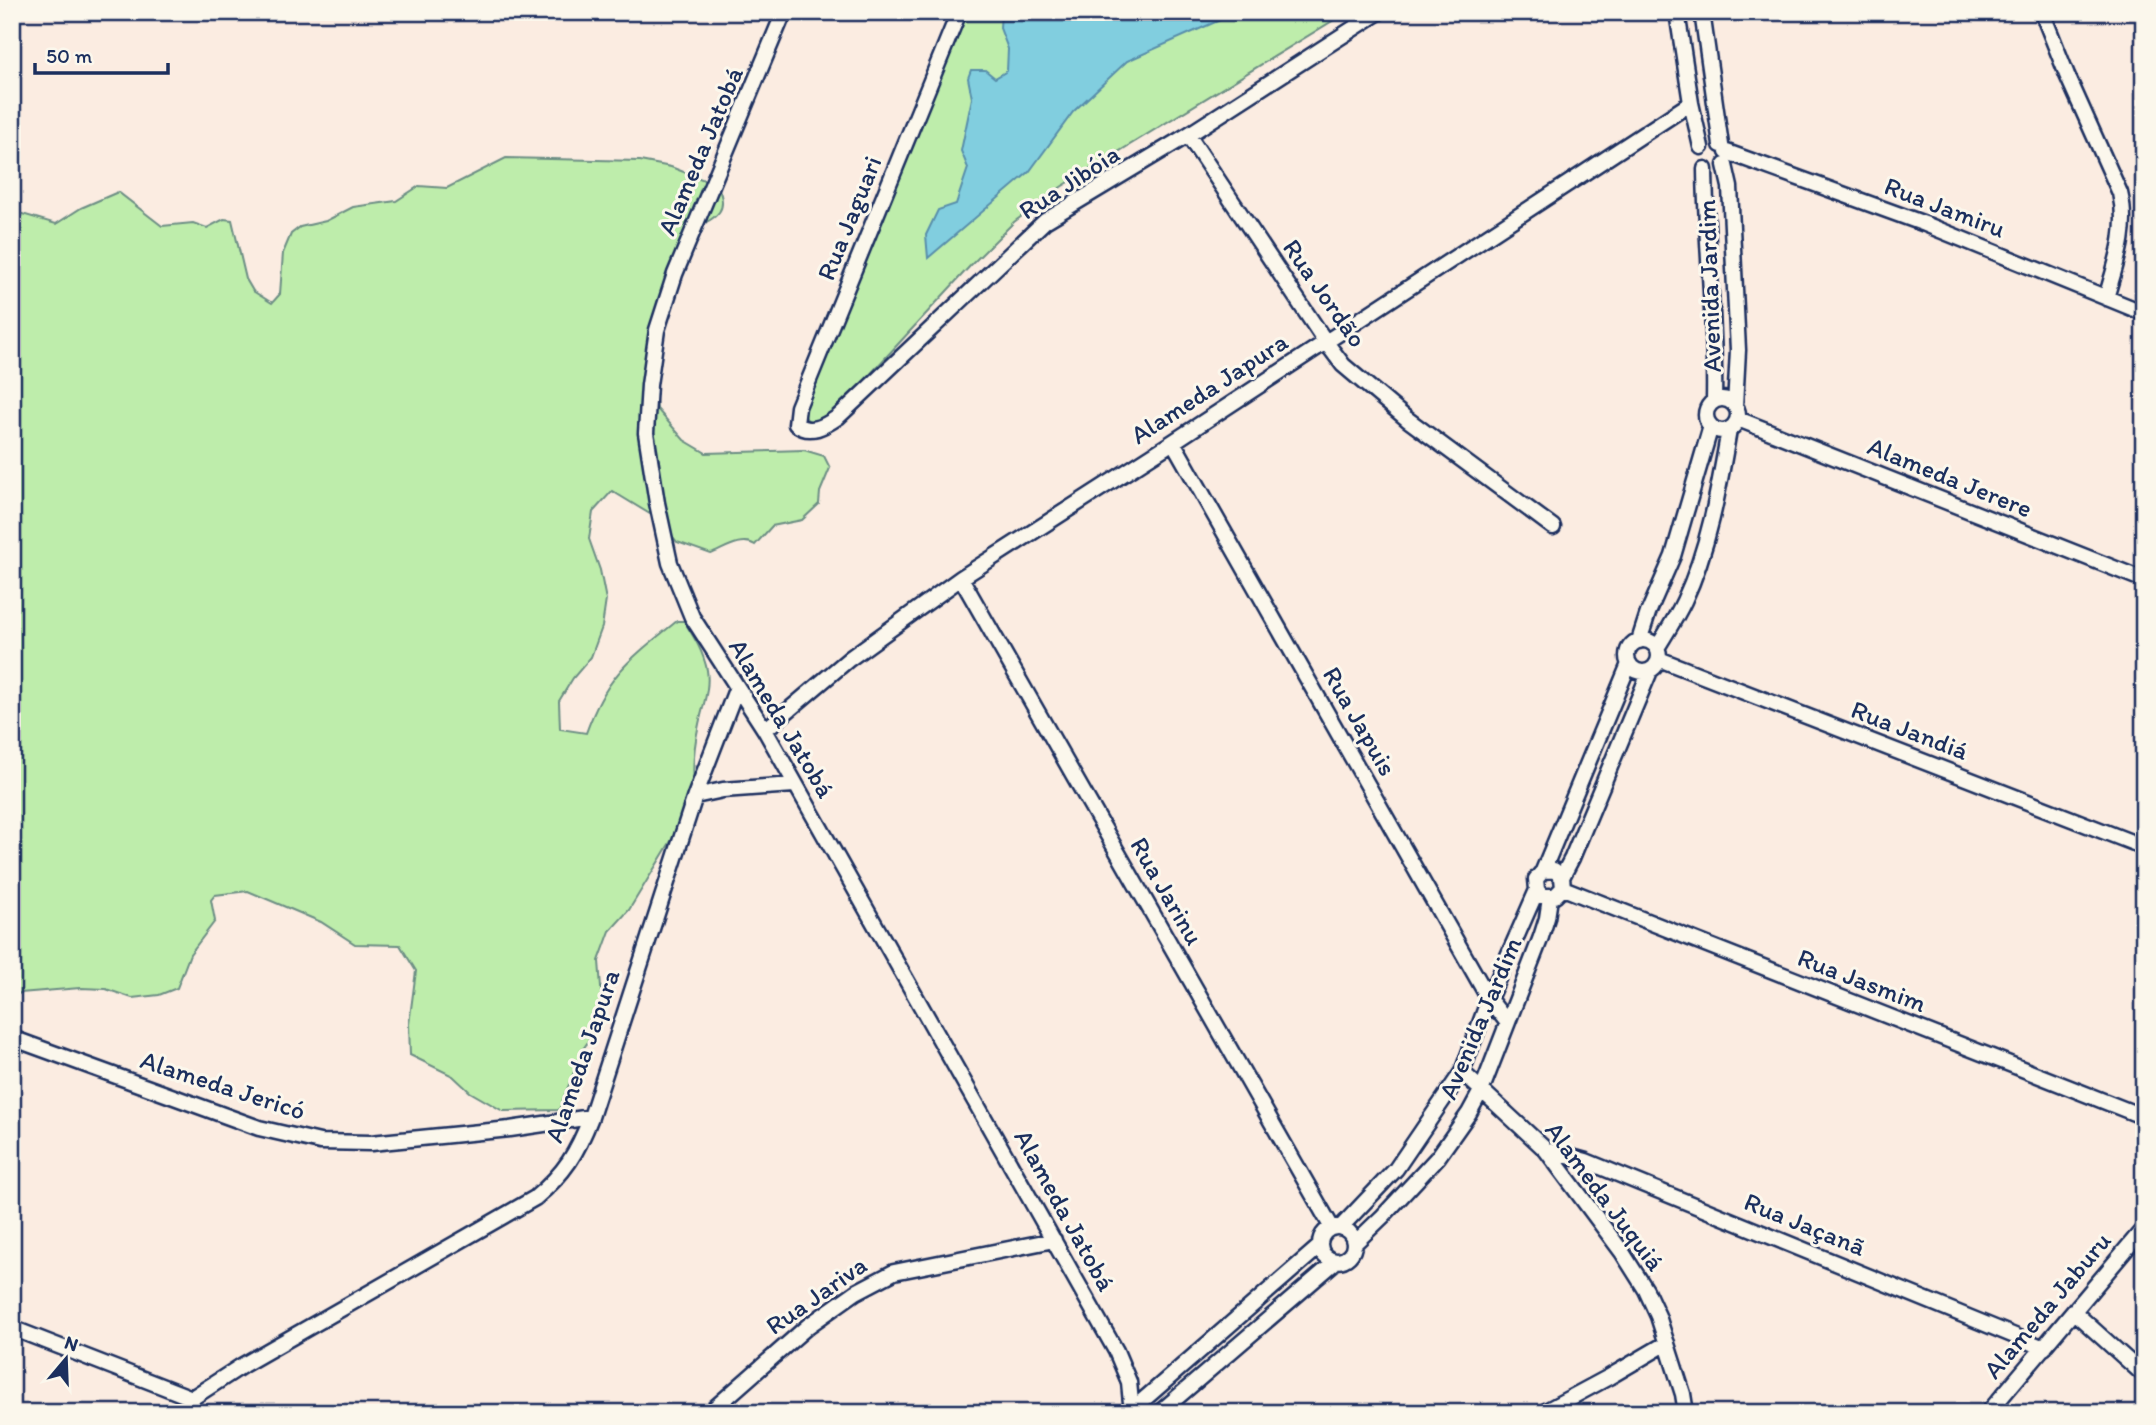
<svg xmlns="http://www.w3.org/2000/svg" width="2156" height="1425" font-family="Itim,sans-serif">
<rect width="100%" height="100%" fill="#fbece1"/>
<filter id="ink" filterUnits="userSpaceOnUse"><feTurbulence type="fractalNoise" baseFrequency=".0143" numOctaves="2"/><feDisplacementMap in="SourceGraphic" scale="14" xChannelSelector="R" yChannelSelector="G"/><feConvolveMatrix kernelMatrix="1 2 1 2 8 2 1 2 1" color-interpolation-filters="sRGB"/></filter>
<g filter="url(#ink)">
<!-- green -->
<path fill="#beedab" stroke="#6c8e84" stroke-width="2" d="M964 12H1347L1061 187 1014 222 971 265 828 420 809 422 803 414Z
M506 158 640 161 671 167 717 185C732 214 712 219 689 231L663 321 653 371 657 409 684 440 706 453 804 450 824 456 830 468 820 492 819 504 802 520 772 526 755 545C742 536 724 549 711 554L677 542 658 519 612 491 593 512 589 539 600 570 606 600 602 627 591 657 573 678 559 701 560 729 586 733C607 674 630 659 677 621H684C694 637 703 651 707 670 710 689 703 705 699 724 693 750 691 773 696 800L629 910 610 931 599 961 602 1001 599 1006 595 1032 583 1049 559 1110 503 1111 470 1092 453 1076 410 1055 409 1024 416 971 400 945 355 944 321 922 248 891 215 895 211 900 215 921 190 954 177 988 159 995 132 998 106 989 80 988 20 993 12 999V214L19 213 56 224 81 208 118 192 162 226 193 223 207 228 224 219 232 220 246 279 253 291 272 303 280 294 283 253 291 234 300 227 326 221 353 207 396 201 419 186 447 188Z"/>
<!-- water -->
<path fill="#81cedf" stroke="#588eab" stroke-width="2" d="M1001 12H1238L1127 61 1073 112 1029 172 928 258 926 235 938 210 956 204 968 168 961 151 972 98 968 78 971 70H985L995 78 1007 71 1008 49 1000 28Z"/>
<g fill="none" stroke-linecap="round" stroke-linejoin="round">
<!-- minor casing -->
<g stroke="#1b2f5e" stroke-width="19">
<path id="minor" d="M784 12 675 274 657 330 649 385 646 433 657 503 670 563 692 617 765 730 1116 1351 1129 1382 1131 1403
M959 12 798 407 796 424C810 435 825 426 838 417L1045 221 1188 135 1379 12
M1677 12 1691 103 1701 147
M1702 12 1721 145
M2042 12 2067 75 2120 193C2129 230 2116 263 2106 298
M1188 135 1325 341 1343 365 1407 419 1553 527
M1727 152 1925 224 2144 313
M1725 165 1730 187 1738 350 1735 406
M1705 169C1706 247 1716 324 1714 401
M1706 415a16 16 0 1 1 32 0a16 16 0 1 1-32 0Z
M1738 419 2144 580
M1173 442 1489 999 1507 1022
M961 578 1332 1228
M1627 656a16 16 0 1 1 32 0a16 16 0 1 1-32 0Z
M1639 641 1648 613 1673 556 1711 426
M1657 648C1666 633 1676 618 1684 601 1709 548 1719 488 1729 430
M1659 659 2144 847
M765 730 849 659 961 578 1173 442 1691 103
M695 796 723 790 794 785
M1543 871 1554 870 1562 877 1563 888 1555 896H1542L1537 890 1536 879 1543 871 1629 664
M1562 877 1572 858 1650 671
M1563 888 2144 1117
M12 1038 259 1128 320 1142 371 1143 510 1129 591 1117
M1462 1072 1546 1150 1622 1252 1646 1290 1658 1316 1683 1394 1686 1413
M1546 1150 1586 1161 2044 1348
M1320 1244a17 17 0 1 1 34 0a17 17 0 1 1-34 0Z
M1341 1227 1396 1169 1462 1072 1489 999 1537 890
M1355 1243 1383 1216 1438 1157 1469 1113 1482 1089 1541 937 1547 918 1550 898
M2074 1312 2144 1375
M12 1328 192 1398
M1141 1402 1320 1246
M187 1413 192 1398 243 1365 535 1198C565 1173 577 1153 591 1117L695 796 737 687
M709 1413 808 1326 856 1292 894 1272 1054 1240
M1159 1413 1335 1262
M1542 1413 1609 1377 1667 1343
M1988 1413 2144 1228"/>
</g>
<!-- minor -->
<use href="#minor" stroke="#fbf7ec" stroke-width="14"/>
</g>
</g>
<g text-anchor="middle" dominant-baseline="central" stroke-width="6" stroke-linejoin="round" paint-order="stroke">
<!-- street labels -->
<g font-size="26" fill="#1b2f5e" stroke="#fbf7ec">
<text transform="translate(700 151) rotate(-67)">Alameda Jatobá</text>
<text transform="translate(1069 182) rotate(-33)">Rua Jibóia</text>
<text transform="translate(1945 207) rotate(21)">Rua Jamiru</text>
<text transform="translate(849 218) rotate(-68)">Rua Jaguari</text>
<text transform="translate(1709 286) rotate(-92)">Avenida Jardim</text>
<text transform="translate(1325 293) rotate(55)">Rua Jordão</text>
<text transform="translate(1209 388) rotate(-33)">Alameda Japura</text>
<text transform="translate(1950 477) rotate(22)">Alameda Jerere</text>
<text transform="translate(782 718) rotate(59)">Alameda Jatobá</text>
<text transform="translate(1360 721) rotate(60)">Rua Japuis</text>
<text transform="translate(1910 730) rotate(21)">Rua Jandiá</text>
<text transform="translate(1167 891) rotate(60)">Rua Jarinu</text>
<text transform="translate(1862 980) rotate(21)">Rua Jasmim</text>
<text transform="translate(1480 1018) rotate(-67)">Avenida Jardim</text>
<text transform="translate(582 1056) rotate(-71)">Alameda Japura</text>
<text transform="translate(223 1085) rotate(18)">Alameda Jericó</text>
<text transform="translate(1605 1196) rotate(53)">Alameda Juquiá</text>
<text transform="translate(1065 1210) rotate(61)">Alameda Jatobá</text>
<text transform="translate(1805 1224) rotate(22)">Rua Jaçanã</text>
<text transform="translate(816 1295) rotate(-35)">Rua Jariva</text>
<text transform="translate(2047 1305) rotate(-50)">Alameda Jaburu</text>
</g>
</g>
<!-- margin -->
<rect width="2156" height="1425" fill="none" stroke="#fbf7ec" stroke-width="42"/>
<rect x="21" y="21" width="2114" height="1383" fill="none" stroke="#1b2f5e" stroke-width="2.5" filter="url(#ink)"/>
<!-- north arrow -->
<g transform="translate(66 1359) rotate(19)" stroke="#fbf7ec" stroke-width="5" paint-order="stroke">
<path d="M0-5L12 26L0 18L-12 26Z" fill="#1b2f5e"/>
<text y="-10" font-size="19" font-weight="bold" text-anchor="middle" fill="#1b2f5e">N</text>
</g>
<!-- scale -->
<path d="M35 63v10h133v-10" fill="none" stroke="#1b2f5e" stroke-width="3.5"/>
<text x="46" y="63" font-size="21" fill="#1b2f5e" stroke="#fbf7ec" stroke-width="5" paint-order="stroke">50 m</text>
</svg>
